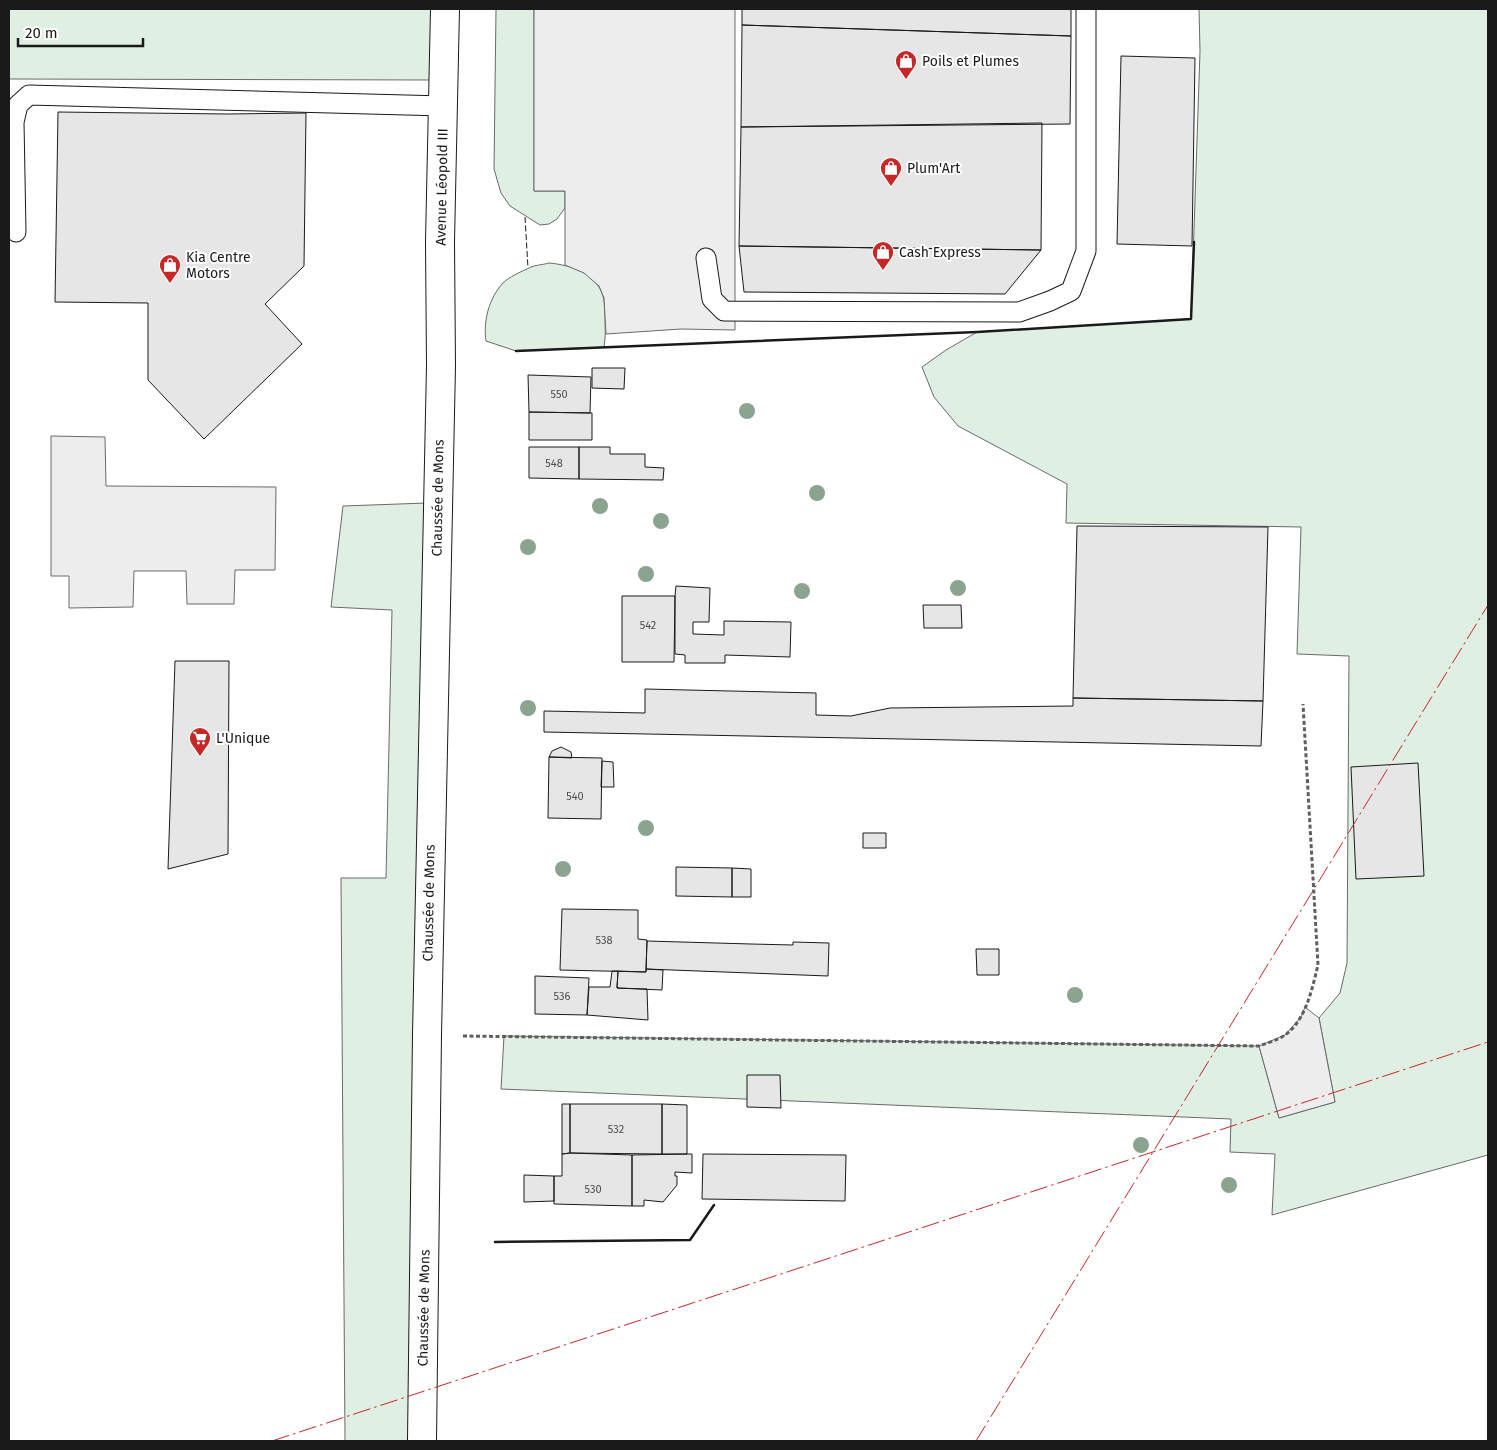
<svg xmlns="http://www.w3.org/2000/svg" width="1497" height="1450" font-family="'Fira Sans',sans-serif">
<rect width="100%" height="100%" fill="#fff"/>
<!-- green -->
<path fill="#e0efe3" stroke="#6a6a6a" d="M9 9H434L433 80 9 79Z
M496 9H534V191H565V208L557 219 549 224 540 225 510 206 501 193 494 169Z
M1199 9H1488V1155L1272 1215 1275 1154 1230 1152 1231 1119 501 1089 504 1036 1259 1046 1279 1118 1335 1102 1319 1018 1340 993 1347 963 1349 656 1297 654 1301 527 1066 523 1067 484 958 426 934 397 922 367 946 350 977 332 1191 319 1200 51Z
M549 263C571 265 596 273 603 296 605 302 604 309 605 316 605 327 606 336 604 347L516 351 486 341C483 321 489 298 503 283 509 277 520 272 527 269 533 265 542 265 549 263Z
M427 503 413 1441H345L341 878H386L392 610 331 607 343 506Z"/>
<!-- parking -->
<path fill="#ededed" stroke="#6a6a6a" d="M534 9H735V330L681 329 606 334 604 298 599 286 584 273 565 265V191H534Z
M51 436 105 437 106 486 276 487 275 570H235L234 604H187L186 571H134L133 607 69 608V576H51Z
M1305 1007 1319 1018 1335 1102 1279 1118 1259 1046 1285 1035 1301 1017Z"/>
<!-- building -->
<path fill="#e6e6e6" stroke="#1a1a1a" d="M742 9H1071V36L742 25Z
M742 25 1071 36 1070 124 741 127Z
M1121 56 1195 58 1192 246 1117 244Z
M58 112 228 114 306 113 304 266 265 304 302 344 204 439 148 380V303L55 302Z
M1042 123 1041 250 739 246 741 127Z
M739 246 1041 250 1005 294 744 292Z
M592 368H625L624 389 592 388Z
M528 375 591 377 590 413 529 412Z
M529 412 592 413V440H529Z
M529 447H579V479L529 478Z
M579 447H610V454H645V467L664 468 663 480 579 479Z
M1077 526 1268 527 1263 701 1073 698Z
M676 586 710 588 709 622H693V634L724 635V621L791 622 790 657 725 655V663H685V655L675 654V596Z
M622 596H675L674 662H622Z
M923 605H961L962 628H924Z
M175 661H229L228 854 168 869Z
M645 689 816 693V715L851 716 890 708 1073 706V698L1263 701 1261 746 544 732V711L645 713Z
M561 747 571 752 572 758 549 757 552 751Z
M549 757 602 758 601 819 548 818Z
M602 761 613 762 614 787H601Z
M1418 763 1424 876 1356 879 1351 767Z
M863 833H886V848H863Z
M676 867 732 868V897L676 896Z
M732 868 751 869V897H732Z
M562 909 638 910V939L647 940 646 972 560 970Z
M647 941 751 944 793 945V942L829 943 828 976 646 969Z
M976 949H999V975H977Z
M646 969 663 970 662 990 617 988 618 971 646 972Z
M612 971H618L617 988 647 989 648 1020 587 1015 589 987H610Z
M535 976 589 978 587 1015 535 1014Z
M747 1075H780L781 1108 747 1107Z
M562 1104H570V1153L562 1154Z
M570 1104H662V1154L570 1153Z
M662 1104 687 1105V1154H662Z
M570 1153 632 1155V1206L554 1204V1176H562V1154Z
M687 1154H692V1173L675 1172V1176H677V1185L663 1202 644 1200V1206H632V1155Z
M703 1154 846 1155 845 1201 702 1199Z
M524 1175 554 1176V1201L524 1202Z"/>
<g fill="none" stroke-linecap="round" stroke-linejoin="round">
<!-- service casing -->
<g stroke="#1a1a1a" stroke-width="21">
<path id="service" d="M16 232 14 122 18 105 29 95 444 106
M706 258 712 299 724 311 1019 312 1050 301 1071 291 1086 251V9"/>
</g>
<!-- primary casing -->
<g stroke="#1a1a1a" stroke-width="30">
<path id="primary" d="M422 1441 427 1035 441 366 440 241 445 9"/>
</g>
<!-- path -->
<path stroke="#5f5f5f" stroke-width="3" stroke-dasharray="4 2.5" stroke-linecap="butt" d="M463 1036 1259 1046C1267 1043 1278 1040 1285 1035 1306 1020 1312 989 1318 965L1303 704"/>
<!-- service -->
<use href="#service" stroke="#fff" stroke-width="19"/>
<!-- primary -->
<use href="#primary" stroke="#fff" stroke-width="28"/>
<!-- fence -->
<path stroke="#1a1a1a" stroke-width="1" stroke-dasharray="6 2.5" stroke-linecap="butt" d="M525 217 528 268"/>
<!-- wall -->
<path stroke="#1a1a1a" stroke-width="2.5" d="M516 351 977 332 1191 319 1194 242
M495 1242 690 1240 714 1205"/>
<!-- power -->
<path stroke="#c62828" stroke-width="1" stroke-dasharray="18 4 2.5 4" stroke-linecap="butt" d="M272 1441 1488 1042
M976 1441 1488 605"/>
</g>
<!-- trees -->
<g fill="#8aa48f">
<circle cx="747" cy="411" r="8"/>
<circle cx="817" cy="493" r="8"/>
<circle cx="600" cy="506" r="8"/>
<circle cx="661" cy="521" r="8"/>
<circle cx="528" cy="547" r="8"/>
<circle cx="646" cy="574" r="8"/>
<circle cx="958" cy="588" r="8"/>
<circle cx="802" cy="591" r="8"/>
<circle cx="528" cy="708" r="8"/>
<circle cx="646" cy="828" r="8"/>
<circle cx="563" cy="869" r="8"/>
<circle cx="1075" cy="995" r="8"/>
<circle cx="1141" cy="1145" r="8"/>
<circle cx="1229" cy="1185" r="8"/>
</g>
<!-- icons -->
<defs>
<g id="shop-pin" transform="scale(1.125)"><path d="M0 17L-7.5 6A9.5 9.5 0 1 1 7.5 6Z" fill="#c62828" stroke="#fff"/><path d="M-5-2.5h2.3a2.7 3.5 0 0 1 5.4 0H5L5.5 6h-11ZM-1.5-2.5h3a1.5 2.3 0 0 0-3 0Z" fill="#fff"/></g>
<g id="supermarket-pin" transform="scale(1.125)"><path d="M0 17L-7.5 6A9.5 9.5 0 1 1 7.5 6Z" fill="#c62828" stroke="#fff"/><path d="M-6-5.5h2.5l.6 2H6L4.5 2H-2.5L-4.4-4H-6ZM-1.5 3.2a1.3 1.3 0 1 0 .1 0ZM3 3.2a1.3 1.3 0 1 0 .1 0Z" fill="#fff"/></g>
</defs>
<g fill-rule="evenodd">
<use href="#shop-pin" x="906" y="61"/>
<use href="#shop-pin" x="891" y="168"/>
<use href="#shop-pin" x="883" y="252"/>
<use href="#shop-pin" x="170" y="265"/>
<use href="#supermarket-pin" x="200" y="738"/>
</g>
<g text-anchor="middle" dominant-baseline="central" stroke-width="4" stroke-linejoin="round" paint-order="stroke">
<!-- number labels -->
<g font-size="11" fill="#4d4d4d">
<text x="559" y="394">550</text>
<text x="554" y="463">548</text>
<text x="648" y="625">542</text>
<text x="575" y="796">540</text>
<text x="604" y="940">538</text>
<text x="562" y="996">536</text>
<text x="616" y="1129">532</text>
<text x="593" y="1189">530</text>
</g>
<!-- poi labels -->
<g font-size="14" fill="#1a1a1a" stroke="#fff" text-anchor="start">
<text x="922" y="61">Poils et Plumes</text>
<text x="907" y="168">Plum'Art</text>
<text x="899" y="252">Cash Express</text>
<text x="186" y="257">Kia Centre<tspan x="186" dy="16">Motors</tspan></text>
<text x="216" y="738">L'Unique</text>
</g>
<!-- street labels -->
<g font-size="14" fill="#1a1a1a" stroke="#fff">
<text transform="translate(442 187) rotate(-89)">Avenue Léopold III</text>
<text transform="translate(438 498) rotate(-89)">Chaussée de Mons</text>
<text transform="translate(429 903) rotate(-89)">Chaussée de Mons</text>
<text transform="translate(424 1308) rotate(-89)">Chaussée de Mons</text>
</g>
</g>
<!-- border -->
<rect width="1497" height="1450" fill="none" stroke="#1a1a1a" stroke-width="20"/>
<!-- scale -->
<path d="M18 38v8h125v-8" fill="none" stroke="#1a1a1a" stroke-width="2.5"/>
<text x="25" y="38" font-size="15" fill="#1a1a1a" stroke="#ffffff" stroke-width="4" paint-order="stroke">20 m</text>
</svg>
